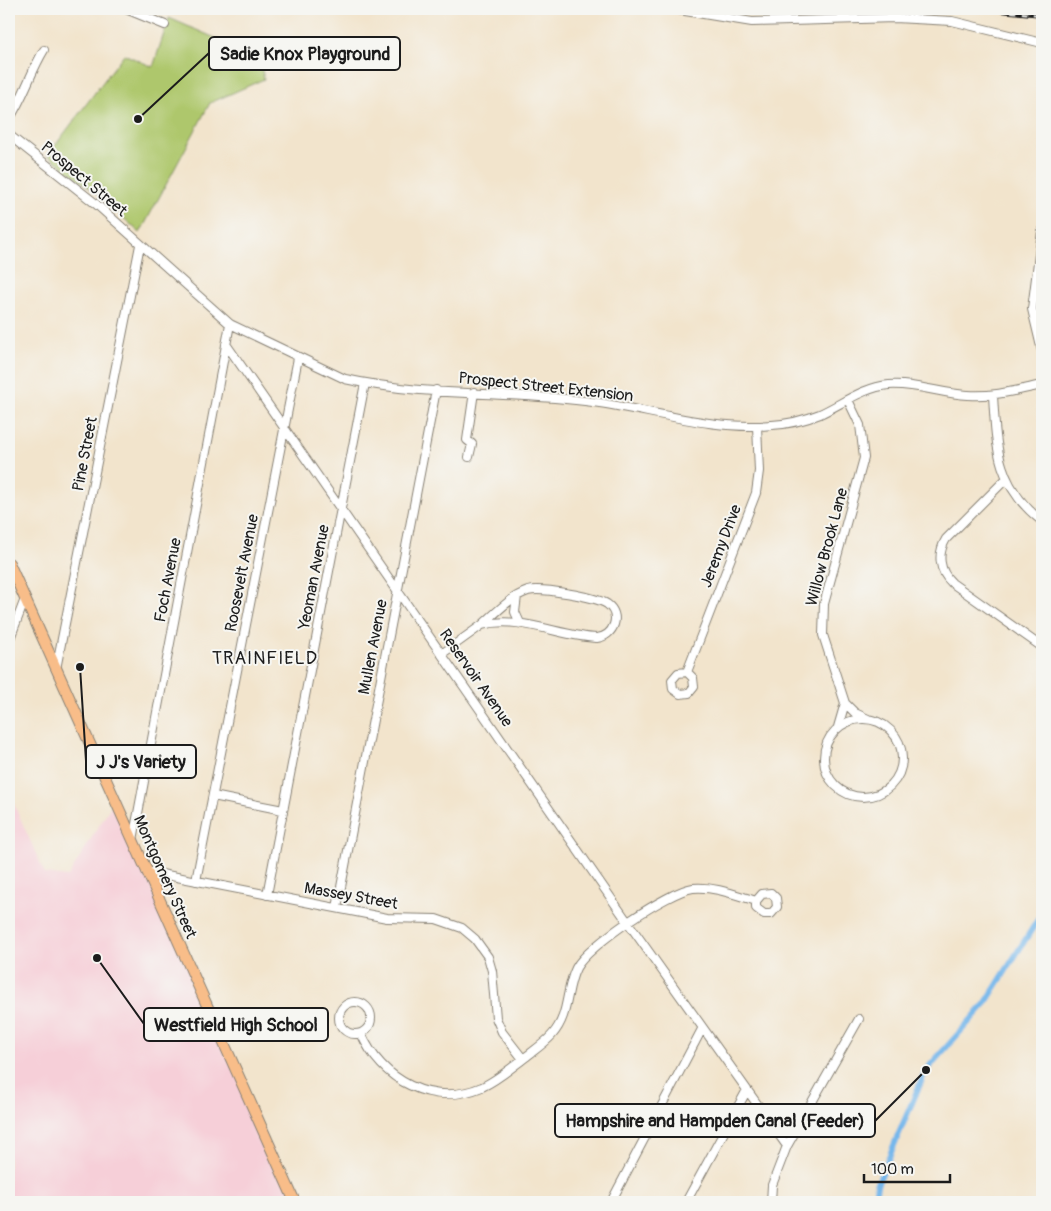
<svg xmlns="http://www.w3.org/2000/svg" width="1051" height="1211" font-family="Pangolin,sans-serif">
<rect width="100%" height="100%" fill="#f6f6f2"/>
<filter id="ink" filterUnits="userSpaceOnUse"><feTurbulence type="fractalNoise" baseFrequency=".02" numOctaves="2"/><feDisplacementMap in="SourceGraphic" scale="10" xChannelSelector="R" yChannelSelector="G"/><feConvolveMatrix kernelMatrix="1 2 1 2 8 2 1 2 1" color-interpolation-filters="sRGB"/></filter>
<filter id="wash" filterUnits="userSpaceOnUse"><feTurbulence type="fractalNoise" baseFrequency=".0096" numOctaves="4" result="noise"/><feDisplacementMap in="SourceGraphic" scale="20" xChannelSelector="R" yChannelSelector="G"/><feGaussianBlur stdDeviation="1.12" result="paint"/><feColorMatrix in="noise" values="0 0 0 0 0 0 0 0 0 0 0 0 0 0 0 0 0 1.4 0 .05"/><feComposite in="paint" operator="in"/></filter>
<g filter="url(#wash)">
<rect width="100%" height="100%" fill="#f2e4cc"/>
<!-- built -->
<path fill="#f6cfd8" d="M9 793 45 874 68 877 115 799 290 1191 285 1202H9Z"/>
<!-- green -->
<path fill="#aec76c" stroke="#657244" d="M169 18 259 57 264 79 210 103 140 233 95 192 48 155 124 54 153 67Z"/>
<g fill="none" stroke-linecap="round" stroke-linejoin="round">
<!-- canal -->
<path stroke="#76b7eb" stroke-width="6" d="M874 1202 877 1185 926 1070 985 1004 1042 913"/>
</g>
</g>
<g filter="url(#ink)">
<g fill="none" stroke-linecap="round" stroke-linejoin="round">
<!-- minor casing -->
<g stroke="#878074" stroke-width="10">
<path id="minor" d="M126 9 165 25
M673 9 752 22 895 18 952 21 1042 43
M9 119C24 97 30 73 44 50
M9 135 96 204 230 324 345 379C426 397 511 391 593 402 651 410 713 431 772 425 789 424 805 420 820 414 842 404 864 387 889 385 915 383 942 394 968 395 993 397 1018 390 1042 385
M1042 231 1032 309 1042 351
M226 344 629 924 787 1146
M993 395C996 447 997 487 1042 521
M848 400 860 425 864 458 824 604 823 635 845 703 855 713 868 719
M469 457 472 444 467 440 474 392
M1006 479 946 539C937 554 939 571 952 583L1042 647
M517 596 515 612 520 623
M9 641 25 599
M443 653 482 625C520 615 559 636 597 638 614 636 622 615 607 604 596 597 540 587 528 591 510 597 496 613 482 625
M56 669 140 245
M687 672 678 673 672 680 673 689 680 694 689 693 694 687 693 678 687 672 756 493 759 471 757 426
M824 758a39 39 0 1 1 78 0a39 39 0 1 1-78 0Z
M838 727 845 703
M213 796 283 810
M133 840 230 324
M146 871 387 918 436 919 462 928 475 939 488 957 492 971 496 1018 502 1032 523 1059
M196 881 298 358
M267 895 365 383
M337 908 436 390
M339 1018a16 16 0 1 1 32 0a16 16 0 1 1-32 0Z
M361 1033C381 1080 432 1108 482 1087 497 1080 510 1069 523 1059 533 1051 544 1044 552 1035 570 1015 565 990 576 968 587 946 669 891 693 888 714 886 736 895 756 901V908L764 914H771L777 907 776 898 771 893 762 894 756 901
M611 1202 702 1029
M686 1202 747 1090
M771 1202 772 1185 787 1146 859 1019"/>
</g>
<!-- major casing -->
<g stroke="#878074" stroke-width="12">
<path id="major" d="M9 563 295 1202"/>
</g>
<!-- minor -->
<use href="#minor" stroke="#fff" stroke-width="8"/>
<!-- major -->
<use href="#major" stroke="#f8bd89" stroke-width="10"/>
<!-- rail casing -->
<g stroke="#1c1c1c" stroke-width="4">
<path id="rail" d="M978 9 1042 15"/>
</g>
<!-- rail -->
<use href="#rail" stroke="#f6f6f2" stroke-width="2" stroke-dasharray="5.5" stroke-linecap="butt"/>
</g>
</g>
<g text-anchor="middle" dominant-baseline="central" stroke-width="4" stroke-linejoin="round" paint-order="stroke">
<!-- street labels -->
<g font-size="16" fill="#1c1c1c" stroke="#f6f6f2">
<text transform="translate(84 179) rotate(40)">Prospect Street</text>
<text transform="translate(546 387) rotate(6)">Prospect Street Extension</text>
<text transform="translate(85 454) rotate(-79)">Pine Street</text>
<text transform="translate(721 546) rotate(-69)">Jeremy Drive</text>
<text transform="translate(827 547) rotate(-75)">Willow Brook Lane</text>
<text transform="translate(242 573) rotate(-79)">Roosevelt Avenue</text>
<text transform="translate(314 577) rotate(-79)">Yeoman Avenue</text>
<text transform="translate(168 580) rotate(-79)">Foch Avenue</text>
<text transform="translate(373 647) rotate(-79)">Mullen Avenue</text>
<text transform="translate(476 678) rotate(55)">Reservoir Avenue</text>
<text transform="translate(165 877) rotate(66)">Montgomery Street</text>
<text transform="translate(351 896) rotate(10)">Massey Street</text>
</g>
<!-- neighbourhood labels -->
<g font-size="18" letter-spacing="1" fill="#1c1c1c" stroke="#f6f6f2">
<text x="265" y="658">TRAINFIELD</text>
</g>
</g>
<!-- callouts -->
<path fill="none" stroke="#1c1c1c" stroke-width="2" d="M138 119L209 53M80 667L86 761M97 958L144 1024M926 1070L875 1121"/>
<g fill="#1c1c1c" stroke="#f6f6f2" stroke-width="2">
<circle cx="138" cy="119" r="5"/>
<circle cx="80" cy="667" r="5"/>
<circle cx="97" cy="958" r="5"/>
<circle cx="926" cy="1070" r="5"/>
</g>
<g fill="#f6f6f2" stroke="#1c1c1c" stroke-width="2">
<rect x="209" y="37" width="191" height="33" rx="5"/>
<rect x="86" y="745" width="110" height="33" rx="5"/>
<rect x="144" y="1008" width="184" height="33" rx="5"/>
<rect x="555" y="1104" width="320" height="33" rx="5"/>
</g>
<g font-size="18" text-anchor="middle" font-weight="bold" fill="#1c1c1c">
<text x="305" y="60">Sadie Knox Playground</text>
<text x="141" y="768">J J's Variety</text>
<text x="236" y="1031">Westfield High School</text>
<text x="715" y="1127">Hampshire and Hampden Canal (Feeder)</text>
</g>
<!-- margin -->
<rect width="1051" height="1211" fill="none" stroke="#f6f6f2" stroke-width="30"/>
<!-- scale -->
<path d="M864 1174v8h86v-8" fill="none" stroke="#1c1c1c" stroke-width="2.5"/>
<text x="871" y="1174" font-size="15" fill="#1c1c1c" stroke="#f6f6f2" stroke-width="4" paint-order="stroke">100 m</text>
</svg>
